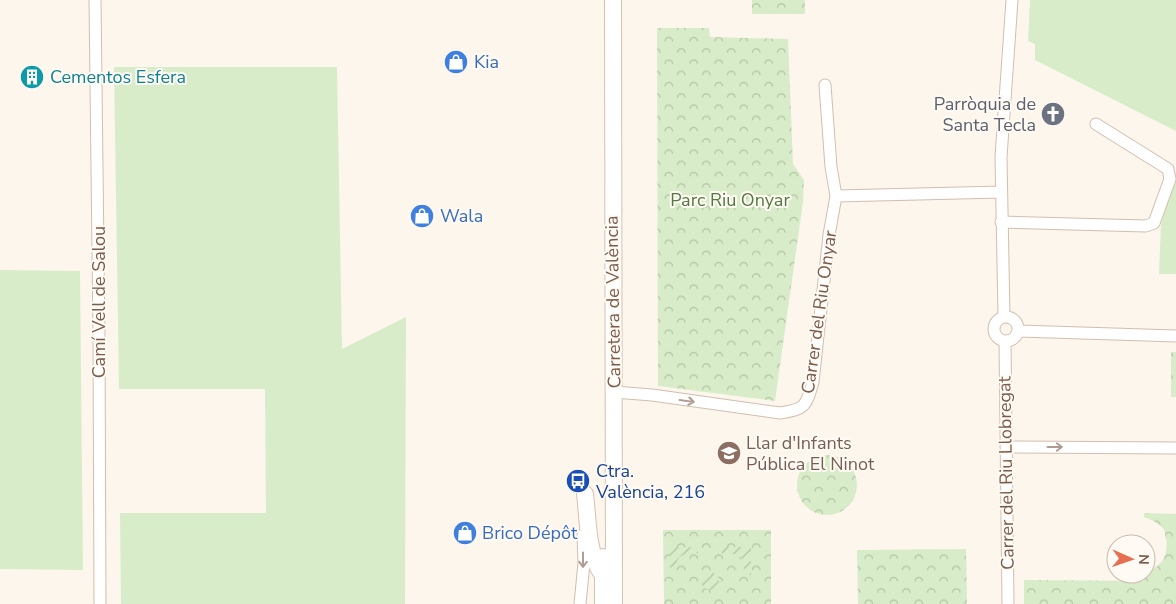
<svg xmlns="http://www.w3.org/2000/svg" width="1176" height="604" font-family="'Nunito Sans',sans-serif">
<defs>
<pattern id="park-crowns" width="20" height="18" patternUnits="userSpaceOnUse" patternTransform="scale(1.25)"><rect width="20" height="18" fill="#d8ecc9"/><path d="M2 6a3 3 0 1 1 6 0M12 15a3 3 0 1 1 6 0" fill="none" stroke="#b4c2a5"/></pattern>
<pattern id="garden-furrows" width="10" height="10" patternUnits="userSpaceOnUse" patternTransform="scale(1.25)"><rect width="10" height="10" fill="#d8ecc9"/><path d="M-1 1l2-2M0 10L10 0M9 11l2-2" fill="none" stroke="#b4c2a5"/></pattern>
</defs>
<rect width="100%" height="100%" fill="#fdf6ec"/>
<!-- grass -->
<path fill="#d8ecc9" d="M1030 0H1176V131L1035 60V44L1028 41Z
M114 67H337L342 349 406 317 405 604H121L120 513H266L265 389H119Z
M1176 174V274H1159L1161 224Z
M0 270 80 271 83 570 0 569Z"/>
<!-- park -->
<path fill="url(#park-crowns)" d="M752 0H805V14H752Z
M657 28H709L710 37 788 39 793 164 804 180 803 202 775 401 658 386Z
M1171 352H1176V397H1171Z
M797 485a30 30 0 1 1 60 0a30 30 0 1 1-60 0Z
M1144 513 1176 514V604H1024V580L1144 581V574H1146V572C1162 567 1169 554 1166 538 1165 537 1165 531 1164 530 1160 523 1151 520 1144 517Z
M663 530H771V604H664Z
M966 549 967 604H858L857 550Z"/>
<!-- garden -->
<path fill="url(#garden-furrows)" d="M670 547H698V553C686 553 677 554 676 567L670 568Z
M722 547H751V575H744C744 556 741 553 722 554Z
M701 581a9 9 0 1 1 18 0a9 9 0 1 1-18 0Z"/>
<g fill="none" stroke-linecap="round" stroke-linejoin="round">
<!-- minor casing -->
<g stroke="#d1beb0" stroke-width="13">
<path id="minor" d="M95 0 99 335 100 604
M836 196 1001 192
M1001 222 1146 226 1154 223 1170 179 1168 169 1096 124
M994 329a12 12 0 1 1 24 0a12 12 0 1 1-24 0Z
M1004 317 1001 157 1012 0
M1019 331 1176 336
M1005 342 1008 604
M614 392 652 395 780 413C806 409 806 406 813 382L829 235 836 196 831 167 825 85
M1006 447 1176 448
M580 604 584 563 583 535"/>
</g>
<!-- secondary casing -->
<g stroke="#d6c0b0" stroke-width="18">
<path id="secondary" d="M613 0 614 604
M585 494C588 518 587 549 600 571
M603 604V557"/>
</g>
<!-- minor -->
<use href="#minor" stroke="#fff" stroke-width="11"/>
<!-- secondary -->
<use href="#secondary" stroke="#fff" stroke-width="16"/>
</g>
<!-- one-way arrows -->
<defs><path id="oneway-shaft" d="M-6 0H5M1.5-3L5.5 0L1.5 3" fill="none" stroke-width="1.6" stroke-linecap="round" stroke-linejoin="round" transform="scale(1.25)"/></defs>
<g stroke="#af9d94">
<use href="#oneway-shaft" transform="translate(687 401) rotate(8)"/>
<use href="#oneway-shaft" transform="translate(1055 447)"/>
<use href="#oneway-shaft" transform="translate(583 560) rotate(90)"/>
</g>
<!-- icons -->
<defs>
<g id="shop-disc" transform="scale(1.25)"><circle r="9.5" fill="#3f7fe0" stroke="#fffaf3"/><path d="M-5-2.5h2.3a2.7 3.5 0 0 1 5.4 0H5L5.5 6h-11ZM-1.5-2.5h3a1.5 2.3 0 0 0-3 0Z" fill="#fff"/></g>
<g id="building-disc" transform="scale(1.25)"><circle r="9.5" fill="#0f9aa8" stroke="#fffaf3"/><path d="M-4-6H4V6H1V3H-1V6H-4ZM-2.5-4.3h1.7v1.8h-1.7ZM.8-4.3h1.7v1.8H.8ZM-2.5-1h1.7V.8h-1.7ZM.8-1h1.7V.8H.8Z" fill="#fff"/></g>
<g id="church-disc" transform="scale(1.25)"><circle r="9.5" fill="#6b7280" stroke="#fffaf3"/><path d="M-1.2-6h2.4v3.5h3.3v2.4h-3.3V6h-2.4V-.1h-3.3v-2.4h3.3Z" fill="#fff"/></g>
<g id="school-disc" transform="scale(1.25)"><circle r="9.5" fill="#8d6e63" stroke="#fffaf3"/><path d="M0-5L7-2L0 1L-7-2ZM-4 1L0 2.5L4 1V4Q0 6-4 4Z" fill="#fff"/></g>
<g id="bus-disc" transform="scale(1.25)"><circle r="9.5" fill="#1a4fb4" stroke="#fffaf3"/><path d="M-5-6H5V4H4V6H2V4H-2V6H-4V4H-5ZM-3.5-4V0h7V-4ZM-3.5 1.2v1.5H-2V1.2ZM2 1.2v1.5H3.5V1.2Z" fill="#fff"/></g>
</defs>
<g fill-rule="evenodd">
<use href="#shop-disc" x="456" y="62"/>
<use href="#building-disc" x="32" y="77"/>
<use href="#church-disc" x="1053" y="114"/>
<use href="#shop-disc" x="422" y="216"/>
<use href="#school-disc" x="729" y="453"/>
<use href="#bus-disc" x="578" y="481"/>
<use href="#shop-disc" x="465" y="533"/>
</g>
<g text-anchor="middle" dominant-baseline="central" stroke-width="4" stroke-linejoin="round" paint-order="stroke">
<!-- shop labels -->
<g font-size="18" fill="#366cbe" stroke="#fffaf3" text-anchor="start">
<text x="474" y="62">Kia</text>
<text x="440" y="216">Wala</text>
<text x="482" y="533">Brico Dépôt</text>
</g>
<!-- culture labels -->
<g font-size="18" fill="#0d838f" stroke="#fffaf3" text-anchor="start">
<text x="50" y="77">Cementos Esfera</text>
</g>
<!-- worship labels -->
<g font-size="18" fill="#5b616d" stroke="#fffaf3" text-anchor="end">
<text x="1036" y="104">Parròquia de<tspan x="1036" dy="21">Santa Tecla</tspan></text>
</g>
<!-- park labels -->
<g font-size="18" fill="#537a41" stroke="#fffaf3">
<text x="730" y="200">Parc Riu Onyar</text>
</g>
<!-- street labels -->
<g font-size="18" fill="#7a5c4d" stroke="#fffaf3">
<text transform="translate(99 302) rotate(-90)">Camí Vell de Salou</text>
<text transform="translate(613 302) rotate(-91)">Carretera de València</text>
<text transform="translate(819 312) rotate(-82)">Carrer del Riu Onyar</text>
<text transform="translate(1006 473) rotate(-91)">Carrer del Riu Llobregat</text>
</g>
<!-- education labels -->
<g font-size="18" fill="#785e54" stroke="#fffaf3" text-anchor="start">
<text x="746" y="443">Llar d'Infants<tspan x="746" dy="21">Pública El Ninot</tspan></text>
</g>
<!-- transit labels -->
<g font-size="18" fill="#164399" stroke="#fffaf3" text-anchor="start">
<text x="596" y="471">Ctra.<tspan x="596" dy="21">València, 216</tspan></text>
</g>
</g>
<!-- north arrow -->
<g transform="translate(1131 559) rotate(92)"><circle r="24" fill="#fffaf3" stroke="#cabbb1"/>
<path d="M0-4L9 19L0 12L-9 19Z" fill="#e76f51"/>
<text y="-8" font-size="14" font-weight="bold" text-anchor="middle" fill="#7a5c4d">N</text>
</g>
</svg>
